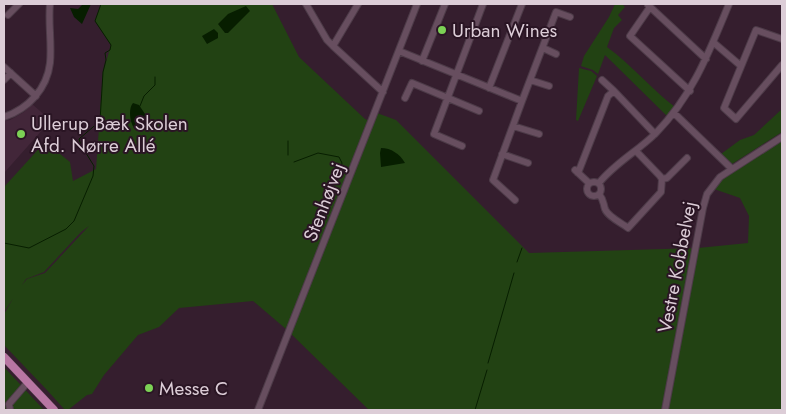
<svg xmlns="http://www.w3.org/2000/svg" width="786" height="414" font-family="Jost,sans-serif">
<rect width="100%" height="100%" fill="#351e2e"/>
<!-- built -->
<path fill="#422639" d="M32 104 48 118 43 129 4 173V121L10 120 24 112Z"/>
<!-- green -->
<path fill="#224213" d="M101 4H272L299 57 365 119 372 122 377 113 396 120 529 253 698 248 748 243 749 216 740 198 714 189 723 178 782 140V410H369L286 329 253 301 179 308 159 327 138 335 104 375 92 394 87 395 68 410H65L46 389 4 345V314L18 290 27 279 45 273 89 226 81 232 44 272 26 279 4 312V187L45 142 70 162 73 181 96 169 103 72 111 45 95 21Z
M615 4H622L625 7 618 15 622 20 614 28 607 47C632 65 651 89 675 107L667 116 605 55 598 74 593 70 581 66 584 56 609 17Z
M579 68 591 71 597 76 578 121 576 120Z
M782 109V132L732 164 721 154 740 140 754 135Z
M4 367 44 410H4Z"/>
<!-- water -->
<path fill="#071e00" d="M83 4H91L82 24 74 17 70 8 78 9Z
M246 6 250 11 228 33H225L218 24 228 14Z
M214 29 218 33V38L207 44 202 36Z
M133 103 139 105 147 117 145 125 139 130 134 128C130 122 128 109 133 103Z
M381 148C391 148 400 154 405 163L381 167 380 153Z"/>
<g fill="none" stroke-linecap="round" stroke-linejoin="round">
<!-- stream -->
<path stroke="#071e00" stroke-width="1" d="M140 106 144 96 155 85V77
M288 155V141
M294 162 318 153 339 157 342 163 339 177
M4 243 29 248 66 229 74 221 93 176 94 166 81 145 79 139 100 121 103 72 106 60 105 53 110 50 111 45 95 21 101 4
M517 262 522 248
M488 363 514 273
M475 410 487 370"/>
<!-- minor casing -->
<g stroke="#4d3b48" stroke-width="8">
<path id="minor" d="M306 4 327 40 333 46
M358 4 333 46 383 92
M648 5 706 59
M650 7 630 36 690 91
M8 15 19 4
M782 39 756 30 724 108 736 119 782 65
M713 42 741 66
M543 48 556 54
M399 51 522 101 556 12 570 17
M422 61 445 4
M4 67 36 96
M4 80 11 73
M530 80 549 86
M602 80 614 91
M489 88 522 4
M405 98 412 83 479 111
M674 113 731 168
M4 117C28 109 47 89 50 63 52 43 48 23 50 4
M513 126 539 134
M462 146 434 134 483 4
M502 154 528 163
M575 170 589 183
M578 173 608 96 614 91 655 134
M662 179 667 178 687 158
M587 189a7 7 0 1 1 14 0a7 7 0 1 1-14 0Z
M599 183C615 163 638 151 656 133 693 95 709 52 729 4
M599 194C604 200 603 203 605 209 608 217 622 223 628 228L661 192 662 179 660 176 636 151
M515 200 493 180 522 101
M10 410 9 404 28 382
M258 410 417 4
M665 410 703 208 707 194 720 177 782 137"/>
</g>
<!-- major casing -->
<g stroke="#4d3b48" stroke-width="9">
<path id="major" d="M4 357 54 410"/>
</g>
<!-- minor -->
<use href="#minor" stroke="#674e5f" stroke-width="6"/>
<!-- major -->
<use href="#major" stroke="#b876a3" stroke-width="8"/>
</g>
<!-- markers -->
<g fill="#7cd155" stroke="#2a1524" stroke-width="2">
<circle cx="442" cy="30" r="5"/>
<circle cx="21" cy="134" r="5"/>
<circle cx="149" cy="388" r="5"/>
</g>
<g text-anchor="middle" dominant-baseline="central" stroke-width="4" stroke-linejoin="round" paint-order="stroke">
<!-- poi labels -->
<g font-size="19" fill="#dccdd7" stroke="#2a1524" text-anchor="start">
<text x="452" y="30">Urban Wines</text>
<text x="31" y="123">Ullerup Bæk Skolen<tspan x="31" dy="22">Afd. Nørre Allé</tspan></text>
<text x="159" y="388">Messe C</text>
</g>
<!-- street labels -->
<g font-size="19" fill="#dccdd7" stroke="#2a1524">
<text transform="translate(324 202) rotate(-69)">Stenhøjvej</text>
<text transform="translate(677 267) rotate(-79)">Vestre Kobbelvej</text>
</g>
</g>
<!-- border -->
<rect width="786" height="414" fill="none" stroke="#dccdd7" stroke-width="10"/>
</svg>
